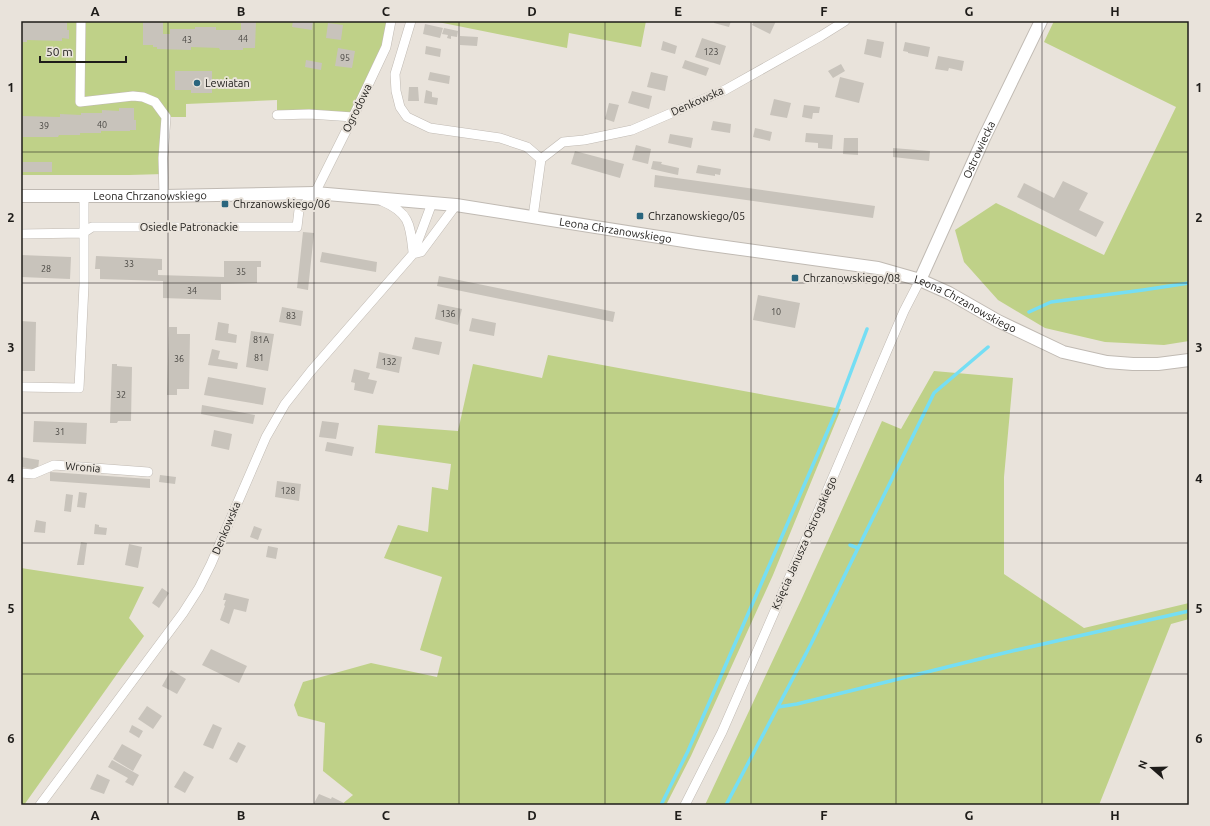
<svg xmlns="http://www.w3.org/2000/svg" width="1210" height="826" font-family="Ubuntu,sans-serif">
<rect width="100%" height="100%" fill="#e9e3db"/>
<!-- green -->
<path fill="#bfd188" d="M21 21H391L386 47 353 117 277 115V100L186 104V117H166L164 174 129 175H21Z
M433 21H646L641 47 569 33 567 48Z
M1054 21H1189V341L1164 345 1105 342 1045 328 998 300 964 262 955 230 996 203 1104 255 1176 107 1044 42Z
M548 355 841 409 773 575 691 756 666 805H341L353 795 323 771 325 723 298 716 294 705 303 682 371 663 437 677 442 657 420 650 442 577 384 558 398 525 428 532 432 487 448 490 451 464 375 453 378 425 458 431 473 364 542 378Z
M934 371 1013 378 1004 477V574L1084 628 1189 603V619L1171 624 1099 805H705L802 598 882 421 901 429Z
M21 568 144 587 129 618 144 636 24 805H21Z"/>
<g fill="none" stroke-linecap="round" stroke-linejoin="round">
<!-- stream -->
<path stroke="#75def4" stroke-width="3.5" d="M1029 312 1051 302 1143 290 1189 283
M850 545 858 548
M778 707 797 704 1012 651 1189 611
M661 805 688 751 786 527 835 414 867 329
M726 805 811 644 934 393 988 347"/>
</g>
<!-- building -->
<path fill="#c8c3bb" d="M31 21H67V30H69V39L62 38V41L27 40V42H21V22H31Z
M143 21H163V34H170V29H195V27H216V30H241V23H236V21H256L255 48H243V50H220L219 48 191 47V50L157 49V47H153V45H143Z
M293 21H313L312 30 292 27Z
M714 21H731L729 27 714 23Z
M754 21H776L770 34 752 25Z
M328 23 343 25 341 40 326 38Z
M425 24 443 28 440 38 423 34Z
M444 28 458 31 457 37 451 36V39L447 38 448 35 442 34Z
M460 36 478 37 477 46 460 45Z
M702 38 726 46 720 65 695 57Z
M867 39 884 42 881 58 864 54Z
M663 41 677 46 675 54 661 50Z
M905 42 930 47 928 57 908 53V52L903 51Z
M426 46 441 49 440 57 425 54Z
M338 48 355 51 352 68 335 66Z
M938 56 964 61 962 71 949 68 948 71 935 69Z
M306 60 322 63 321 70 305 67Z
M685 60 709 68 706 76 682 68Z
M841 64 845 71 833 78 828 71Z
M175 71H212V93H191V90H175Z
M430 72 450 76 449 84 428 80Z
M651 72 668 76 665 91 647 87Z
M840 77 864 83 859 103 835 97Z
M409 87H418L419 101H408Z
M426 90 432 92V97L438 98 437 105 424 103Z
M632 91 652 96 649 109 628 103Z
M774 99 791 103 787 118 770 115Z
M609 103 619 105 614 122 605 119Z
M804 105 820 107 819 113H813L812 119 802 117Z
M119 108H134V120H136V130H130V131H101V133H80V135H59L58 137H21V116L60 117V114L81 115V113H102V110L119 111Z
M713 121 731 124 730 133 711 130Z
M755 128 772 132 770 141 753 137Z
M806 133 833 135 832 149 818 148V143L805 142Z
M670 134 693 138 691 148 668 143Z
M844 138H858V155L843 154Z
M636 145 651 149 648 164 632 160Z
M893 148 930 151 929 161 893 157Z
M575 151 624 164 620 178 571 164Z
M653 161 662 162 661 164 679 168 678 175 651 169Z
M21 162H52V172H21Z
M698 165 721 169 720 175 715 174V176L696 173Z
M655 175 875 206 873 218 654 187Z
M1063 181 1088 193 1079 210 1104 222 1096 237 1017 197 1024 183 1054 198Z
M303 232 314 233 308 290 297 288Z
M322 252 377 262 376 272 320 262Z
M21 255 71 257 70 279 21 277Z
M96 256 162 259V270H158V275L224 277V261H261V267H257V283L221 284V300L163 298V281L100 279V269H95Z
M439 276 615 312 613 322 437 286Z
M758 295 800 303 795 328 753 320Z
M438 304 462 309 458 325 435 319Z
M282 307 303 311 301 326 279 322Z
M472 318 496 323 494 336 469 331Z
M21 321 36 322 35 371H21Z
M218 322 229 324 228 333 237 335 236 343 215 340Z
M169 327H177V334H190L189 389H177V395H167Z
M251 331 274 334 268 371 246 367Z
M415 337 442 342 439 355 412 349Z
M212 349 220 351 218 359 238 363 237 369 208 365Z
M379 352 402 357 399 373 376 368Z
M112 364H117V366L132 367 131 421H118L117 423H110Z
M354 369 370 373 368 379 377 381 373 394 354 390 355 383 351 382Z
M208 377 266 388 263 405 204 395Z
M202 405 255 415 253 424 201 414Z
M34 421 87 423 86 444 33 442Z
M322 421 339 423 336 439 319 437Z
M214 430 232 434 229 450 211 446Z
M327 442 354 447 352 456 325 451Z
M21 457 39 460 38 470 21 467Z
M50 472 150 479V488L50 481Z
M160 475 176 477 175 484 159 482Z
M277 481 301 484 299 501 275 497Z
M79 492 87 493 85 508 77 507Z
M66 494 73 495 71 512 64 511Z
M36 520 46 522 45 533 34 532Z
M95 524 99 525V527L107 528 106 535 94 534Z
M254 526 262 529 258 540 250 537Z
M81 542 87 543 84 565H77Z
M129 544 142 547 138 568 125 565Z
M268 546 278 548 276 559 266 557Z
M162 588 169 593 159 608 152 603Z
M225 593 249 599 246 612 234 609 229 624 220 620 225 606 224 605 226 600H223Z
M211 649 247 666 239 683 202 665Z
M171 670 186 679 177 694 162 686Z
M147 706 162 716 153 729 138 719Z
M213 724 222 728 213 749 203 745Z
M132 725 143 731 139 738 129 732Z
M238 742 246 746 237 763 229 759Z
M122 744 142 755 133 771 113 759Z
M112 760 139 775 133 786 125 782 128 778 108 767Z
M184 771 194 777 185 793 174 787Z
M97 774 110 780 104 794 90 789Z
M319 794 331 799 332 797 346 804V805H313Z"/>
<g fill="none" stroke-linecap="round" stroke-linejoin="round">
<!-- minor casing -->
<g stroke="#c0bab3" stroke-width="10">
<path id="minor" d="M81 21 80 102 133 96 143 97 155 102 166 117 163 158 164 196
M411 21 395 74 396 91 400 107 407 117 430 128 500 138 527 147 541 159
M277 115 309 114 353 117
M382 201C410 213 410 224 413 252
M533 217 541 159 563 142 584 140 632 130 725 90 821 36 845 21
M21 234 83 233 92 227H297L299 210 315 193 353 117 386 47 391 21
M413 254 421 252 456 205
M21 387 79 388 84 285V196
M21 473 33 474 54 465 148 472
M40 805 183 613 199 588 211 564 266 437 285 404 311 371 413 254 432 203
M685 805 722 732 824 498 904 311 920 280"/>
</g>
<!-- tertiary casing -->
<g stroke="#c0bab3" stroke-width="14">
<g id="tertiary">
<path id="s1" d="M21 196H164L315 193 456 205 697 243 878 268 920 280 949 293 998 321 1063 352 1107 362 1133 364H1158L1189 360"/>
<path id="s2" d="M920 280 984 138 1041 21"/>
</g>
</g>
<!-- minor -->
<use href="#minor" stroke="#fff" stroke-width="9"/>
<!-- tertiary -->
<use href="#tertiary" stroke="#fff" stroke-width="12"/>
</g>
<!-- grid -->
<path fill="none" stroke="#1e1c19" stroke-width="1" stroke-opacity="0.55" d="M168 21V805M314 21V805M459 21V805M605 21V805M751 21V805M896 21V805M1042 21V805M21 152H1189M21 283H1189M21 413H1189M21 543H1189M21 674H1189"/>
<!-- markers -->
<g fill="#2b667e" stroke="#e9e3db" stroke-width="1.5">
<circle cx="197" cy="83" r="4"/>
<rect x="221" y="200" width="8" height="8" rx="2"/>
<rect x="636" y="212" width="8" height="8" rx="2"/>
<rect x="791" y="274" width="8" height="8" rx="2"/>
</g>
<g text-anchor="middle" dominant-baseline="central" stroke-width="4" stroke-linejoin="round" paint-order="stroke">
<!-- number labels -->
<g font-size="9" fill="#484642">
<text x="243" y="39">44</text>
<text x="187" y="40">43</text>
<text x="711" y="52">123</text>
<text x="345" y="58">95</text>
<text x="102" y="125">40</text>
<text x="44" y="126">39</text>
<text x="129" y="264">33</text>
<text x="46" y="269">28</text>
<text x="241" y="272">35</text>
<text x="192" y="291">34</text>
<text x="776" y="312">10</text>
<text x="448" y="314">136</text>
<text x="291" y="316">83</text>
<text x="261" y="340">81A</text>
<text x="259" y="358">81</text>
<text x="179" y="359">36</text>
<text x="389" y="362">132</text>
<text x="121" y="395">32</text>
<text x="60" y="432">31</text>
<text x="288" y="491">128</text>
</g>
<!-- poi labels -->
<g font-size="11" fill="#1e1c19" stroke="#e9e3db" text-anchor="start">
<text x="205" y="83">Lewiatan</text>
<text x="233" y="204">Chrzanowskiego/06</text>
<text x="648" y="216">Chrzanowskiego/05</text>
<text x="803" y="278">Chrzanowskiego/08</text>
</g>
<!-- street labels -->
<g font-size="11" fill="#1e1c19" stroke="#e9e3db">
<text transform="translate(697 101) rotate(-24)">Denkowska</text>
<text transform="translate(357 108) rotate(-64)">Ogrodowa</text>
<text stroke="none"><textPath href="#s2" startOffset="143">Ostrowiecka</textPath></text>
<text stroke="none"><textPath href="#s1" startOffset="129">Leona Chrzanowskiego</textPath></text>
<text x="189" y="227">Osiedle Patronackie</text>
<text stroke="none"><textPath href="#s1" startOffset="597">Leona Chrzanowskiego</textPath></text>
<text stroke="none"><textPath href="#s1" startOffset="957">Leona Chrzanowskiego</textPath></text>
<text transform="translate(83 467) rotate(5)">Wronia</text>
<text transform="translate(226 528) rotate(-67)">Denkowska</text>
<text transform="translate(804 543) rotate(-66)">Księcia Janusza Ostrogskiego</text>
</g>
</g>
<!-- border -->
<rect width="1210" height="826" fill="none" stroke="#e9e3db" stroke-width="44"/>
<!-- north arrow -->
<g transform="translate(1152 768) rotate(290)" stroke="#e9e3db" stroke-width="3" paint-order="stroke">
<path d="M0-3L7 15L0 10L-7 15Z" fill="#1e1c19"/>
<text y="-6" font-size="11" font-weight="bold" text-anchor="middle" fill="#1e1c19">N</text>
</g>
<!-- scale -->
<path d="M40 56v6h86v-6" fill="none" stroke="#1e1c19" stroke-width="2"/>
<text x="46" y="56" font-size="12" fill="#1e1c19" stroke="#e9e3db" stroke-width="3" paint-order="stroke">50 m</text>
<rect x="22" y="22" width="1166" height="782" fill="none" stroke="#1e1c19" stroke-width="1.5"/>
<g font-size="13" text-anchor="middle" font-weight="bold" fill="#1e1c19">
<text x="95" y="16">A</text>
<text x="241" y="16">B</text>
<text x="386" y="16">C</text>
<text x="532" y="16">D</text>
<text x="678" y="16">E</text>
<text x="824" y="16">F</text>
<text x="969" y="16">G</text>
<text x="1115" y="16">H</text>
<text x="11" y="92">1</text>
<text x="1199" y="92">1</text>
<text x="11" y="222">2</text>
<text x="1199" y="222">2</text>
<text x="11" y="352">3</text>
<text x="1199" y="352">3</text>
<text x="11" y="483">4</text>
<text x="1199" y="483">4</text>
<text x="11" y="613">5</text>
<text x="1199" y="613">5</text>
<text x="11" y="743">6</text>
<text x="1199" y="743">6</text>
<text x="95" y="820">A</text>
<text x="241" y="820">B</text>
<text x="386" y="820">C</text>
<text x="532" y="820">D</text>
<text x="678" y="820">E</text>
<text x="824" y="820">F</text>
<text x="969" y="820">G</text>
<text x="1115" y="820">H</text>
</g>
</svg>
